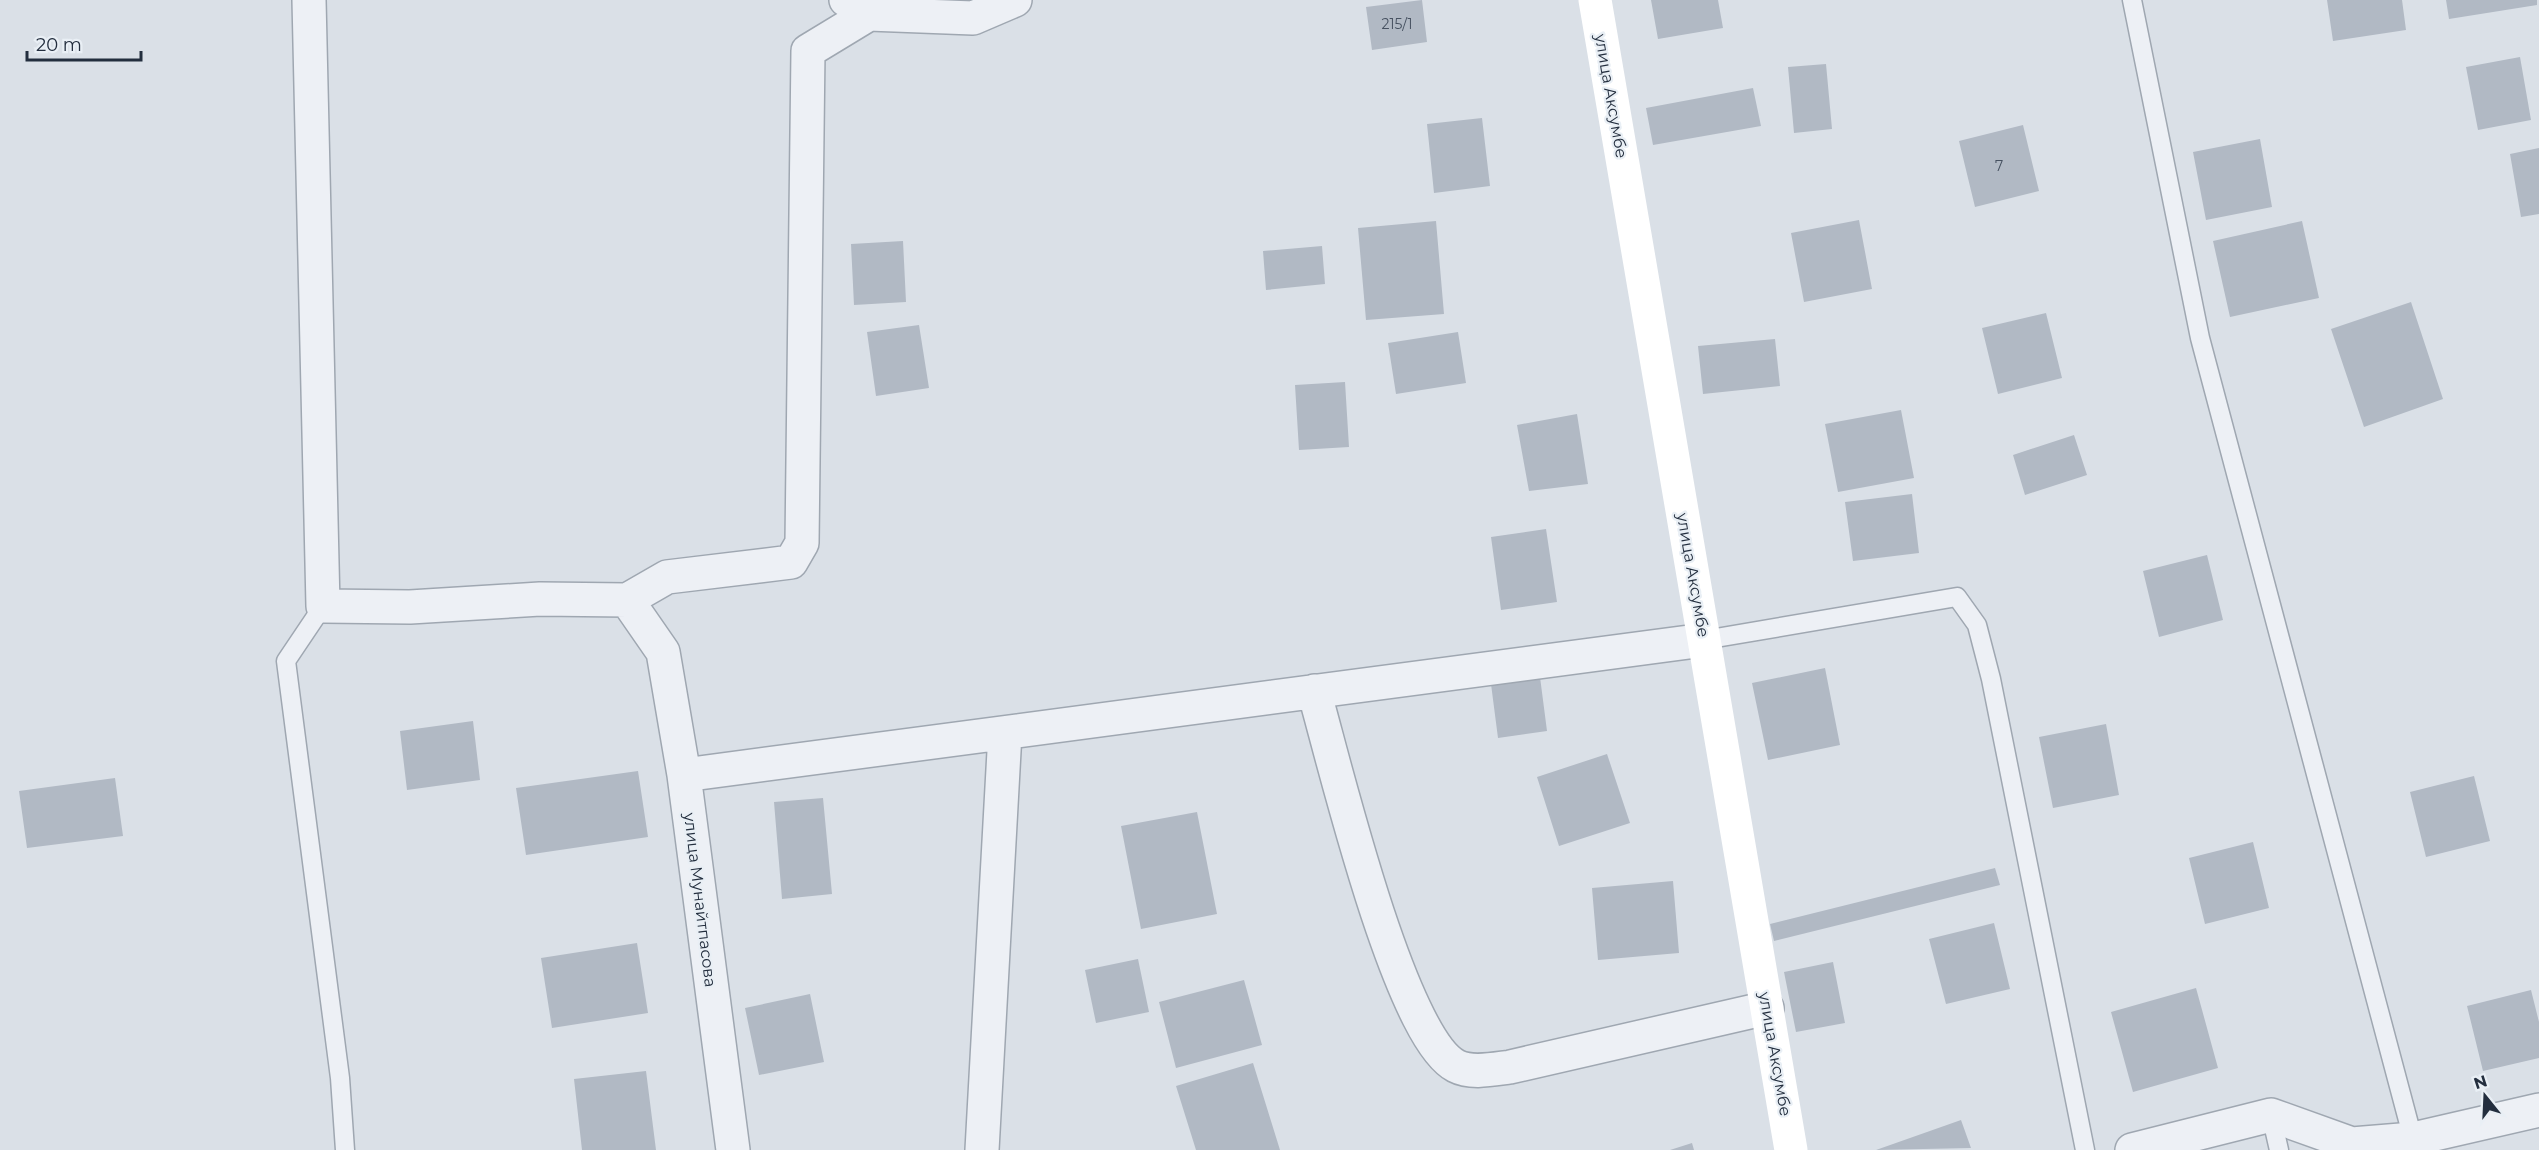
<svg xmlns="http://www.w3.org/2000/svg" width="2539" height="1150" font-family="Montserrat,sans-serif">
<rect width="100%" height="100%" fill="#dae0e7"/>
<!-- building -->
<path fill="#b1b9c4" d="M1422 0 1427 42 1372 50 1366 7Z
M1651 0H1718L1723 28 1658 39Z
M2327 0H2402L2406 30 2333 41Z
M2446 0H2537V5L2449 19Z
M2520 57 2531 120 2478 130 2466 67Z
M1826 64 1832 129 1794 133 1788 67Z
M1753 88 1761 126 1653 145 1646 108Z
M1482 118 1490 186 1434 193 1427 124Z
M2023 125 2039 191 1975 207 1959 141Z
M2260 139 2272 207 2206 220 2193 152Z
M2539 148V214L2521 217 2510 154Z
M1859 220 1872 289 1804 302 1791 233Z
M1436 221 1444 314 1366 320 1358 228Z
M2302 221 2319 298 2230 317 2213 241Z
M903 241 906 302 854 305 851 244Z
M1322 246 1325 284 1266 290 1263 251Z
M2411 302 2443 399 2364 427 2331 329Z
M2046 313 2062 378 1998 394 1982 328Z
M919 325 929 388 876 396 867 332Z
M1458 332 1466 383 1396 394 1388 343Z
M1775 339 1780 386 1703 394 1698 346Z
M1345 382 1349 447 1299 450 1295 385Z
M1901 410 1914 478 1838 492 1825 424Z
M1577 414 1588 484 1529 491 1517 425Z
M2074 435 2087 475 2025 495 2013 455Z
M1912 494 1919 553 1853 561 1845 502Z
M1546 529 1557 602 1501 610 1491 537Z
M2207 555 2223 620 2159 637 2143 571Z
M1825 668 1840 745 1768 760 1752 683Z
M1540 677 1547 731 1498 738 1491 684Z
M473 721 480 780 407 790 400 731Z
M2106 724 2119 795 2053 808 2039 737Z
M1607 754 1630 823 1559 846 1537 777Z
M638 771 648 837 526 855 516 788Z
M2474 776 2490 841 2426 857 2410 792Z
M115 778 123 836 27 848 19 791Z
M823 798 832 894 782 899 774 802Z
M1197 812 1217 914 1141 929 1121 826Z
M2253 842 2269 908 2205 924 2189 858Z
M1995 868 2000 885 1774 941 1770 924Z
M1673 881 1679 953 1598 960 1592 888Z
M1994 923 2010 989 1946 1004 1929 939Z
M637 943 648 1013 552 1028 541 958Z
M1138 959 1149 1012 1096 1023 1085 970Z
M1833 962 1845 1023 1796 1032 1784 972Z
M1244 980 1262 1045 1176 1068 1159 1002Z
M2196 988 2218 1068 2133 1092 2111 1012Z
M2531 990 2539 1022V1058L2483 1071 2467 1006Z
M810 994 824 1062 759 1075 745 1008Z
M1253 1063 1280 1150H1196L1176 1086Z
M646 1071 656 1150H582L574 1079Z
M1961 1120 1971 1148 1876 1150Z
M1692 1143 1694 1150H1670Z"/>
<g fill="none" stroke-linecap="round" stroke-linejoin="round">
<!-- service casing -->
<g stroke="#9fa7b1" stroke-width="21">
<path id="service" d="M2132 0 2200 338 2413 1139
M323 606 286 661 340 1078 345 1150
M1704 640 1957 597 1977 625 1991 679 2085 1150
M2271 1115 2279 1150"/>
</g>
<!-- minor casing -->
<g stroke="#9fa7b1" stroke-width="36">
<path id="minor" d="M309 0 323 606 410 607 540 599 627 600 663 652 684 775 733 1150
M846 0 869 14 973 18 1015 0
M627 600 667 577 791 562 802 543 808 51 869 14
M1314 691C1334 761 1399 1036 1456 1066 1471 1074 1494 1069 1510 1067L1767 1008
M684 775 1704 640
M982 1150 1005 733
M2132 1150 2271 1115 2352 1144 2413 1139 2539 1110"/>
</g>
<!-- service -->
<use href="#service" stroke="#edf0f5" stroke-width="18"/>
<!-- minor -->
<use href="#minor" stroke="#edf0f5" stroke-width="33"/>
<!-- secondary -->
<path stroke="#fff" stroke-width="33" d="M1595 0 1791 1150"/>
</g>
<g text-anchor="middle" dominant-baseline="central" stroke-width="4.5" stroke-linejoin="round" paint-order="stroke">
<!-- number labels -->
<g font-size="14" fill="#465160">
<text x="1397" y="24">215/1</text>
<text x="1999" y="166">7</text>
</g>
<!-- street labels -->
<g font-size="16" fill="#232e3e" stroke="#e9eff5">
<text transform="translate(1611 96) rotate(80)">улица Аксумбе</text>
<text transform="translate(1693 575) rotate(80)">улица Аксумбе</text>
<text transform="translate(700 900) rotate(83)">улица Мунайтпасова</text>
<text transform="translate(1775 1054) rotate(80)">улица Аксумбе</text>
</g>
</g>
<!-- north arrow -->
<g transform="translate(2485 1096) rotate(342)" stroke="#e9eff5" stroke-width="4.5" paint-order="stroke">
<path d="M0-4.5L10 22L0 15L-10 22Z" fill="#232e3e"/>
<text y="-9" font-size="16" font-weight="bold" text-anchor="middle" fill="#232e3e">N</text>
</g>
<!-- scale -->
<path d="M27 51v9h114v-9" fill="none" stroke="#232e3e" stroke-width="3"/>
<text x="36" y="51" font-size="18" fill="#232e3e" stroke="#e9eff5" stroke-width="4.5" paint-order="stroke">20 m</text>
</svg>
